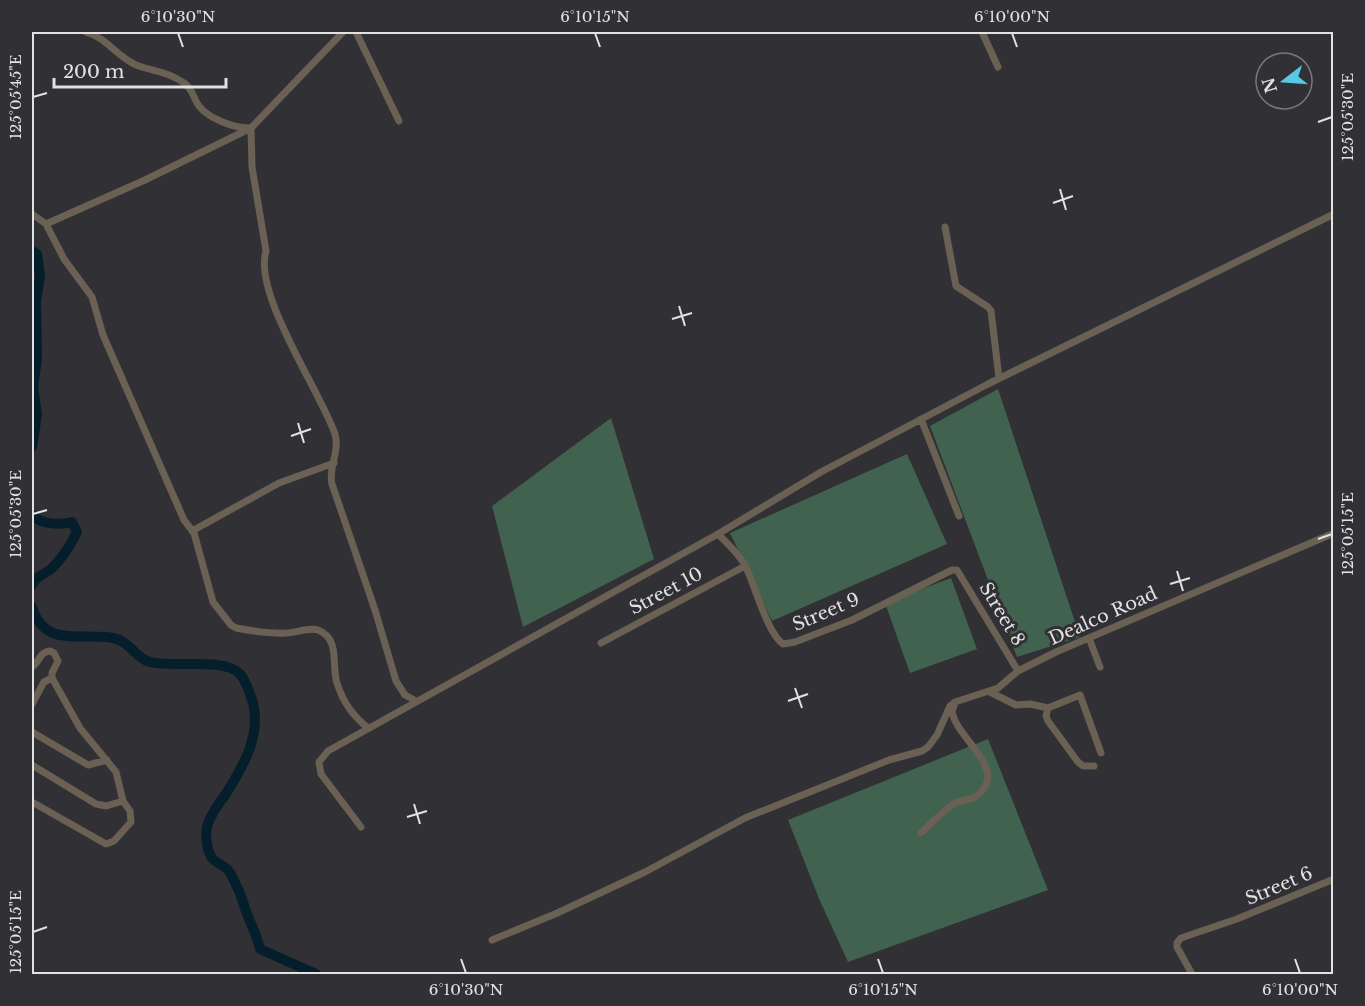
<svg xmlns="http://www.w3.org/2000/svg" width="1365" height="1006" font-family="'Libre Baskerville',serif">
<rect width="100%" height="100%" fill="#313034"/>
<!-- forest -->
<path fill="#40624e" d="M998 389 1080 637 1017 657 930 426Z
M611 418 654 559 523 627 492 506Z
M907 454 947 544 772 621 730 533Z
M951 578 977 649 910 673 885 603Z
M988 739 1048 890 848 962 820 901 788 820Z"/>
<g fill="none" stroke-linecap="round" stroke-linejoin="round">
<!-- river -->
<path stroke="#041f2b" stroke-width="10" d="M32 251 37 254 40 275 36 302 37 359 33 387 37 414 32 447
M32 515C42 525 59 525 72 522L77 532C70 546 62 559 51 569 44 575 35 576 32 585
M32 607C45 649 81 632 113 638 130 641 135 658 150 662 173 668 224 657 240 674 246 681 250 693 253 703 261 735 244 765 227 792 220 803 210 814 207 827 205 837 207 850 212 858 216 863 223 865 227 869 231 873 234 880 236 885 242 895 244 908 249 919 254 931 257 936 260 949L316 974"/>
<!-- minor -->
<path stroke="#6a6054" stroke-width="7" d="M86 32C106 37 117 57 136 65 152 71 169 72 184 83 193 89 193 98 199 106 208 118 233 128 249 128
M356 32 399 121
M982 32 998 67
M251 128 252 167 266 251C253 294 320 391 335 434 340 452 328 467 332 484L375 610 396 681 405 695 416 701
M32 214 46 224 64 259 92 297 103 335 184 520 194 533 213 602 231 625 236 628C252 631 270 634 286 633 296 633 309 627 318 630 341 639 331 666 337 683 343 702 352 715 368 728
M46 224 145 180 251 128 343 32
M945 227 956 286 988 307 991 311 999 378
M921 419 959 516
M192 531 279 483 334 463
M718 534C728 544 738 553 745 565 755 585 767 633 783 644L795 642 852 620 952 570H957L1018 671
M1089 638 1100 667
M601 643 745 566
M32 667C40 662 39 652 50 651L54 653 58 661 52 673V678L80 728 116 772 123 801 130 811 131 822 114 841 106 844 32 802
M990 692 1016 705 1030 704 1048 708 1080 695 1101 753
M32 704 44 682 52 678
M1048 708 1046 716 1048 721 1078 762 1083 766H1094
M32 732 88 765 107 760
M32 765 96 804 106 806 123 801
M361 827 321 774 319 762 328 751 718 534 821 472 988 384 1334 214
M921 833C932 823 944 809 957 802 964 799 972 800 978 795 1010 768 954 738 952 710L954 706
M492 940 555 914 645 872 745 818 889 760 922 751 928 747 937 735 950 706 955 702 998 688 1018 671 1056 652 1334 533
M1192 974 1177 947V943L1181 938 1237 919 1334 879"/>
</g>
<!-- ticks -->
<path fill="none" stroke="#e2e1e4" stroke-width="2" d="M178 33 183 47M595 33 600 47M1012 33 1017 47M33 97 47 93M1318 122 1332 117M1060 189 1066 210M1053 203 1073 196M679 306 685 326M672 319 692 313M298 423 304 443M291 436 311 429M33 514 47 510M1318 539 1332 534M1177 571 1183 591M1170 584 1190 578M795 688 802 708M788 701 808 694M414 804 420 824M407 817 427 811M33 932 47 927M461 959 466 973M878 959 883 973M1295 959 1300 973"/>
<g text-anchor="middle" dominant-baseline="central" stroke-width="6" stroke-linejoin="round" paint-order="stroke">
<!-- street labels -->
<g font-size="18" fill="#e2e1e4" stroke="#313034">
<text transform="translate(666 591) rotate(-28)">Street 10</text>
<text transform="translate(826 612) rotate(-23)">Street 9</text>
<text transform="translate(1002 614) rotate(59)">Street 8</text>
<text transform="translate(1103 616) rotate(-24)">Dealco Road</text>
<text transform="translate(1279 886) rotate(-23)">Street 6</text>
</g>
</g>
<!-- border -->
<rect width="1365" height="1006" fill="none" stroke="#313034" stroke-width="66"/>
<!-- north arrow -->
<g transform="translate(1284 81) rotate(253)"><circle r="28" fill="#313034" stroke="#78777a" stroke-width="1.5"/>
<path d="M0-4.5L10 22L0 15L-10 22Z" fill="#59c8e4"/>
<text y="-9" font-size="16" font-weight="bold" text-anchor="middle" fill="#e2e1e4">N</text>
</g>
<!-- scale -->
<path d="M54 78v9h172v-9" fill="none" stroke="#e2e1e4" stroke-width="3"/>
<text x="63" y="78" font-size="18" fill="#e2e1e4" stroke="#313034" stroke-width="4.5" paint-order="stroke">200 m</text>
<rect x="33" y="33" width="1299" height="940" fill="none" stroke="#e2e1e4" stroke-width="2"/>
<g font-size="15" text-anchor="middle" fill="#e2e1e4">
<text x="178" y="22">6°10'30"N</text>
<text x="595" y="22">6°10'15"N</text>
<text x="1012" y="22">6°10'00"N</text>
<text transform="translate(16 97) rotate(-90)" y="5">125°05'45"E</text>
<text transform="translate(1348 117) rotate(-90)" y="5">125°05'30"E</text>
<text transform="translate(16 514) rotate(-90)" y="5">125°05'30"E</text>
<text transform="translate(1348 534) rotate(-90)" y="5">125°05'15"E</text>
<text transform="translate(16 932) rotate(-90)" y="5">125°05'15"E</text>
<text x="466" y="995">6°10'30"N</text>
<text x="883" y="995">6°10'15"N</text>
<text x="1300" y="995">6°10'00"N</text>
</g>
</svg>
